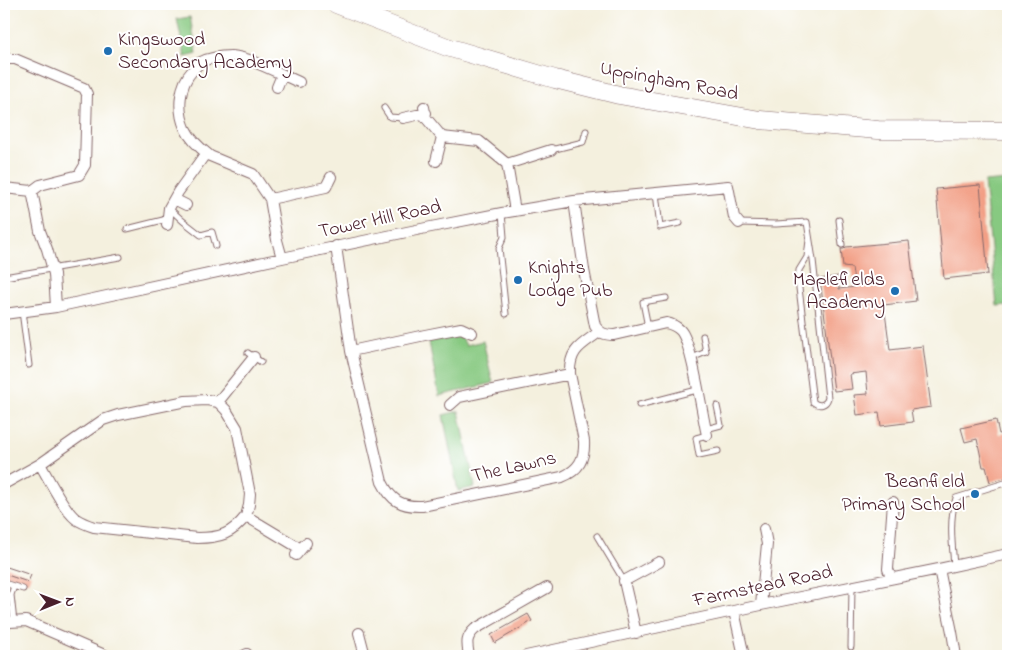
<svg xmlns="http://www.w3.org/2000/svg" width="1012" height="660" font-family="'Indie Flower',sans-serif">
<rect width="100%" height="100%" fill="#fff"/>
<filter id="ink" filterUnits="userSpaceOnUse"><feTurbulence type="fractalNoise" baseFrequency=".02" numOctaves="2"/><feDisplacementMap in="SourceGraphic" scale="10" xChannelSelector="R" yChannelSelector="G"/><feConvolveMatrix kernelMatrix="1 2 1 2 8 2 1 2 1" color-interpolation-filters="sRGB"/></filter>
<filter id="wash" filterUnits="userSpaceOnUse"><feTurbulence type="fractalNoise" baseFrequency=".0096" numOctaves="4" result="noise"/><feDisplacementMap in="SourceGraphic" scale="20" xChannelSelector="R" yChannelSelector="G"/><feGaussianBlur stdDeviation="1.12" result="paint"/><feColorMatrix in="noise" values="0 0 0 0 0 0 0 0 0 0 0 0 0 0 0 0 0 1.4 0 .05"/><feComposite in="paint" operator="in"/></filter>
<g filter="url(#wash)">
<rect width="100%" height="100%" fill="#f4f0de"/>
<!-- green -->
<path fill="#87c981" stroke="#687456" d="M190 17 197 54 185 57 177 19Z
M1008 180V305L997 306 984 182Z
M456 334 460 335 466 345 483 341 493 383 439 396 429 342Z
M459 411 475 487 458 491 443 415Z"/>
<g id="blocks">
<!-- building -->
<path fill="#f29f85" d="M980 185 988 274 944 279 936 189Z
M909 241 916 301 884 305 890 350 923 346 931 407 911 410 913 422 881 426 879 412 857 415 854 395 868 394 866 372 850 374 852 389 834 391 820 279 838 276 839 289 855 287 852 268 843 267 841 249H844L846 247Z
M996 420 999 434 1008 432V477L990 482 986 467H983L977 439 965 442 961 428Z
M4 566 31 575 28 582 4 574Z
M528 614 532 621 495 643 491 635Z"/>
</g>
</g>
<g filter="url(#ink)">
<use href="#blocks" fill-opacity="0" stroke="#86686a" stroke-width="1"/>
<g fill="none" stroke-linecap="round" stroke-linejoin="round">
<!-- lane casing -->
<g stroke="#86686a" stroke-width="7">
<path id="lane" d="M384 108 390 117 403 118
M551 150 583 142 586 131
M656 193 660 227 680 223
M170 209 183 221 201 235 212 232 216 246
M502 213 504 237 499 248 506 314
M839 220 842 245
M739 223 776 224 807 222 813 260 828 398C826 405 819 407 813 402L798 280 799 270 807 257 809 240
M127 229 167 219
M4 277 120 257
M22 311 29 365
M648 327 643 302 666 298
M248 353 261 362
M692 358 706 352 703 336
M639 405 697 390
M706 429 721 425 717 406
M707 435 696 438 699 455 718 451
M597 536 624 581
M954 565C952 543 949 519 956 498L1008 482
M4 583 23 589
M14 586 11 595 14 622
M851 647 852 586"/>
</g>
<!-- street casing -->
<g stroke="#86686a" stroke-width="12">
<path id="street" d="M4 59H15L84 88 87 94 85 165 79 175 40 185 32 191 4 188
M277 87 282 75
M424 107 426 118 442 137 479 141 507 164 515 211
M403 118 426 113
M436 161 442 137
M507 164 551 150
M32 191 40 231 47 249 54 274 56 307
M174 199 186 205
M270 199 326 187 331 177
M574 201 584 270 595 326C600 333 604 335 614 335L666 323C671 324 676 326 680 330 692 341 702 415 707 435
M167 225 169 208 178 192 206 153
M336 246 351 351 382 482C391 500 401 507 422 506L562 477C579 470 585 459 584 441L570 374 459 397 450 405
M282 258 277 240 270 199 253 174 210 156C201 149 190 139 185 128 177 109 179 85 193 70 195 68 198 64 201 62 209 58 222 56 231 56 248 56 282 75 299 82
M4 314 56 307 282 258 426 228 502 213 574 201 728 186 734 217 739 223
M351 351 425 335 461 328 472 333
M570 374C569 349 582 345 599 332
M218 402 254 357
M40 464C48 478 64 510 76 519 82 523 88 525 94 527L197 538C220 538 232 534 246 516
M4 484 40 464 103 420 118 415 186 401 207 400 218 402 226 410 237 428 250 494 249 505 246 516 301 549
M296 555 306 543
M939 569 952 632 956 656
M891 578 888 569 893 502
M761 605 767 544 764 529
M734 611 744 656
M4 624 10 622 26 621 107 656
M359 633 365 656
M636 633 624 581 659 562
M243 656 247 654
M469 656C467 644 465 638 475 629L547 588
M526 656 761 605 939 569 1008 554"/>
</g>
<!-- highway casing -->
<g stroke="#86686a" stroke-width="19">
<path id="highway" d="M336 4 447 47 555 79 619 95 760 120 878 130 1008 131"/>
</g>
<!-- lane -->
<use href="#lane" stroke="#fff" stroke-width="5"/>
<!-- street -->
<use href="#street" stroke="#fff" stroke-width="10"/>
<!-- highway -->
<use href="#highway" stroke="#fff" stroke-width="18"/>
</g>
</g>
<!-- markers -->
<g fill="#1f6fb2" stroke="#fff" stroke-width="2">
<circle cx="108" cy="51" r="5"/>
<circle cx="518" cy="280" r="5"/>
<circle cx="895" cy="291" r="5"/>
<circle cx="975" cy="494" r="5"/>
</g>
<g text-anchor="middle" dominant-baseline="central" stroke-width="4" stroke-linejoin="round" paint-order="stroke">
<!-- poi labels -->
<g font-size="20" fill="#4a1f2b" stroke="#fff" text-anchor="start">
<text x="118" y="40">Kingswood<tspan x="118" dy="23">Secondary Academy</tspan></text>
<text x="528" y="268">Knights<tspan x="528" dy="23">Lodge Pub</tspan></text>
<text x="885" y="280" text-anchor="end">Maplefields<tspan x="885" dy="23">Academy</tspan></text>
<text x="965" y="482" text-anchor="end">Beanfield<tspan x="965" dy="23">Primary School</tspan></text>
</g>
<!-- street labels -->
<g font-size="20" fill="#4a1f2b" stroke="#fff">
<text transform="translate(669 82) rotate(11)">Uppingham Road</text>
<text transform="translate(380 220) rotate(-12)">Tower Hill Road</text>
<text transform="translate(514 468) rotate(-13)">The Lawns</text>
<text transform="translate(763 587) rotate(-12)">Farmstead Road</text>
</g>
</g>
<!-- margin -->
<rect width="1012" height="660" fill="none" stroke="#fff" stroke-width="20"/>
<!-- north arrow -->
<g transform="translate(58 602) rotate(89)" stroke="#ffffff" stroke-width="4" paint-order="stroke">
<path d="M0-4L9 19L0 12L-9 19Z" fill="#4a1f2b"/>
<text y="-8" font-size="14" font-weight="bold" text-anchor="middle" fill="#4a1f2b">N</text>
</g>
</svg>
